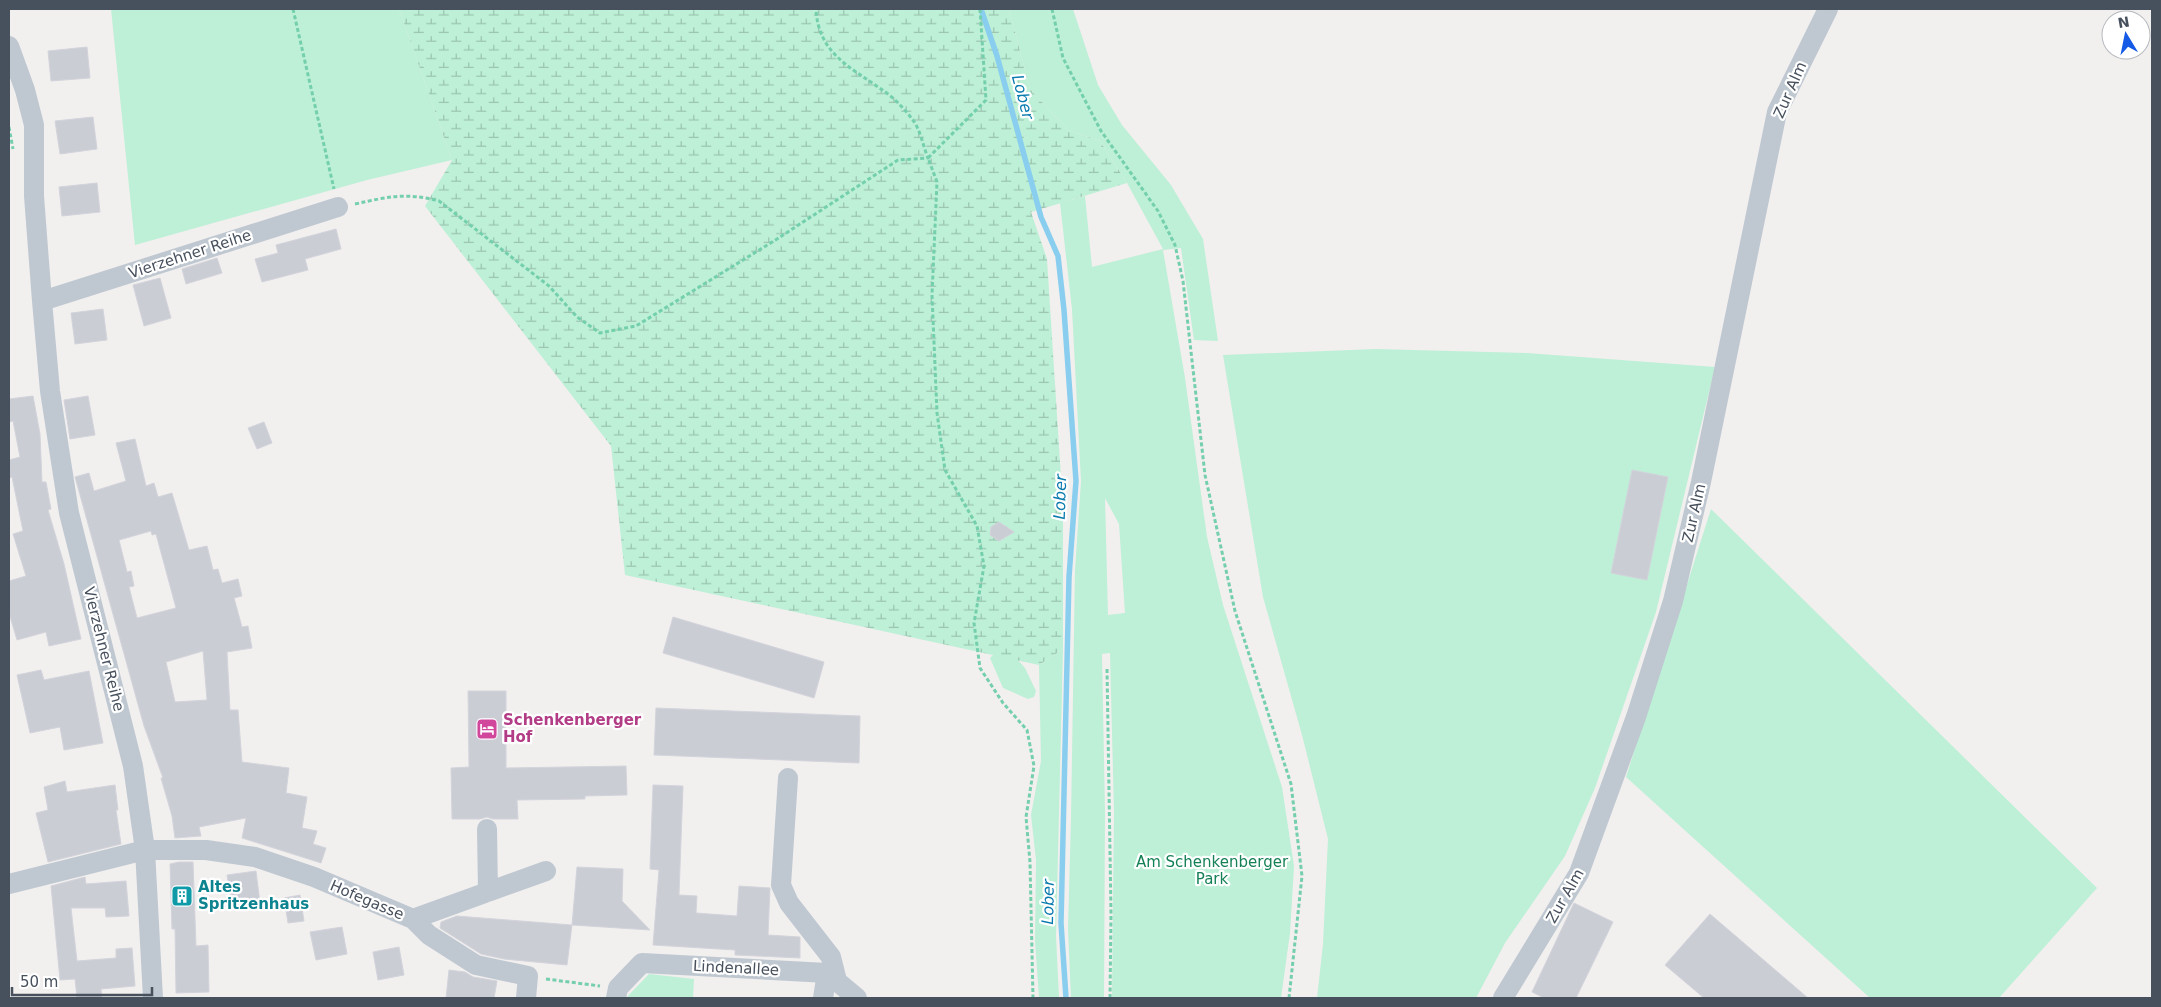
<svg xmlns="http://www.w3.org/2000/svg" width="2161" height="1007" font-family="'DejaVu Sans',sans-serif">
<defs>
<pattern id="wetland-marsh" width="20" height="14" patternUnits="userSpaceOnUse" patternTransform="scale(1.25)"><rect width="20" height="14" fill="#bdf0d6"/><path d="M1 5h8M5 5V1M11 12h8M15 12V8" fill="none" stroke="#9bc5b1"/></pattern>
</defs>
<rect width="100%" height="100%" fill="#f2efef"/>
<!-- green -->
<path fill="#bdf0d6" fill-rule="evenodd" d="M111 9H399L452 160 367 180 135 245Z
M1009 9H1073L1098 85 1122 125 1171 185 1203 239 1218 341 1194 340 1181 248 1163 250 1185 378 1207 537 1223 605 1282 787 1294 866 1290 933 1281 998H1112L1114 812 1110 653 1102 654 1105 812 1104 998H1071L1068 929 1071 819 1075 570 1081 481 1072 309 1060 203 1085 196 1092 267 1163 249 1127 183 1100 141 1068 130 1030 89ZM1105 498 1119 524 1125 613 1108 615Z
M1376 349 1527 353 1715 367 1656 612 1595 788 1565 856 1505 943 1476 998H1317L1323 944 1328 839 1302 735 1263 597 1223 355Z
M1711 509 2097 888 1999 998H1870L1626 777Z
M1004 644 1025 668 1036 691 1034 697 1028 699 1003 688 990 658Z
M1063 649 1056 936 1059 998H1039L1035 941 1036 860 1031 815 1041 761 1039 665Z
M649 974 694 979 693 998H626Z"/>
<!-- wetland -->
<path fill="url(#wetland-marsh)" d="M399 9H1009L1030 89 1068 130 1100 141 1127 183 1031 212 1047 259 1063 509V649L1039 665 625 575 611 446 425 206 452 160Z"/>
<g fill="none" stroke-linecap="round" stroke-linejoin="round">
<!-- stream -->
<path stroke="#89ceee" stroke-width="5.5" d="M981 9 997 56 1041 217 1058 256 1064 310 1076 481 1069 577 1061 923 1066 998"/>
</g>
<!-- building -->
<path fill="#cbcdd5" stroke="#d3d4db" fill-rule="evenodd" d="M87 47 90 78 51 81 48 51Z
M93 117 97 149 60 154 55 121Z
M97 183 100 212 62 216 59 187Z
M336 229 341 249 305 259 308 270 262 282 255 259 278 253 276 245Z
M217 258 222 273 186 284 182 269Z
M160 278 171 318 144 326 133 285Z
M103 309 107 340 75 344 71 313Z
M33 396 40 434 42 482H46L51 509 48 510 64 564 81 639 49 646 46 632 17 640 9 613V581L26 576 13 534 23 531 12 477 9 478V460L20 457 13 421 9 422V399Z
M88 396 95 435 70 439 64 400Z
M264 422 272 443 257 449 248 428Z
M135 439 146 486 154 483 158 497 172 493 189 550 207 546 213 570 218 569 222 583 238 579 242 596 234 598 242 627 248 626 252 648 227 652 230 710H238L242 762 289 768 286 793 307 797 302 828 317 831 313 844 326 848 321 863 242 838 246 818 199 827 201 836 175 838 172 816 161 778H163L144 726 75 477 89 473 94 491 126 481 116 443ZM151 531 152 535 156 534 176 608 137 618 129 587 134 586 131 571 127 572 119 540ZM203 651 207 700 175 702 166 662Z
M1632 470 1668 477 1647 580 1611 573Z
M999 522 1014 532 999 541 990 535 991 527Z
M673 617 824 662 814 698 663 653Z
M41 670 44 680 89 671 103 743 64 750 60 727 30 733 17 675Z
M468 691H506V768L626 766 627 795 585 796V799L517 800 518 819H493L487 817 480 819H452L451 768 469 767Z
M656 708 860 716 859 763 654 755Z
M65 781 67 792 115 785 118 810H116L121 844 48 862 36 813 48 810 44 787Z
M653 785 683 786 679 895 697 896 696 913 737 916 739 886 770 888 768 935 800 937V958L735 955V950L653 945 659 870 650 869Z
M179 862H193L196 946 208 945 209 992 176 993 175 929H172L170 864Z
M577 867 623 869 622 901 650 930 572 925Z
M256 871 260 903 232 907 227 875Z
M85 877 86 884 126 881 129 916 106 917 105 908H71L77 961 116 958V949L132 948 135 986 101 989 102 998H77L75 979 60 980 51 886Z
M300 895 304 921 288 923 284 898Z
M1574 903 1613 922 1576 998H1544L1532 992Z
M1710 914 1808 998H1704L1665 965Z
M457 916 572 925 567 965 504 959 481 954 440 928 441 922Z
M342 927 347 954 316 960 310 932Z
M399 947 404 975 378 980 373 952Z
M449 970 465 972 473 977 497 981 494 998H446Z"/>
<g fill="none" stroke-linecap="round" stroke-linejoin="round">
<!-- path -->
<path stroke="#74cfac" stroke-width="3" stroke-dasharray="4 2.5" stroke-linecap="butt" d="M293 9 334 189
M980 9 986 100 928 158 937 182 932 295 937 413 945 470 977 526 984 566 974 623 980 668 1003 703 1027 730 1034 766 1026 817 1030 862 1033 998
M1052 9 1063 58 1101 131 1158 211 1175 245 1183 281 1205 475 1235 611 1291 784 1302 876 1289 998
M9 127 13 149
M355 204C387 197 406 192 439 201L549 286 577 317 600 333 636 326 777 239 898 160 928 158C923 146 920 128 912 119 904 108 892 96 881 89 850 67 818 53 816 9
M1107 669 1111 913 1110 998
M546 979 600 986"/>
<!-- minor -->
<path stroke="#bfc8d1" stroke-width="20" d="M9 46 25 90 34 125V196L42 301 50 391 69 513 133 766 145 850 153 998
M42 301 338 207
M788 778 781 885 789 903 831 957 837 981
M487 829 488 892
M9 884 145 850H206L255 857 314 877 413 919 546 871
M413 919 429 935 476 965 528 976 526 998
M616 998 618 988 642 963 827 973 857 998
M823 998 827 973
M1503 998 1579 873 1636 717 1673 601 1701 482 1777 112 1828 9"/>
</g>
<!-- icons -->
<defs>
<g id="hotel-square" transform="scale(1.125)"><rect x="-9" y="-9" width="18" height="18" rx="4" fill="#d1479c" stroke="#fff"/><path d="M-6-4.5h1.5V1H6V5H4.5V3h-9V5H-6ZM-4 0a1.8 1.8 0 1 1 3.6 0ZM.5 0V-2.5h3Q6-2.5 6 0Z" fill="#fff"/></g>
<g id="building-square" transform="scale(1.125)"><rect x="-9" y="-9" width="18" height="18" rx="4" fill="#0f9aa8" stroke="#fff"/><path d="M-4-6H4V6H1V3H-1V6H-4ZM-2.5-4.3h1.7v1.8h-1.7ZM.8-4.3h1.7v1.8H.8ZM-2.5-1h1.7V.8h-1.7ZM.8-1h1.7V.8H.8Z" fill="#fff"/></g>
</defs>
<g fill-rule="evenodd">
<use href="#hotel-square" x="487" y="729"/>
<use href="#building-square" x="182" y="896"/>
</g>
<g text-anchor="middle" dominant-baseline="central" stroke-width="4.5" stroke-linejoin="round" paint-order="stroke">
<!-- street labels -->
<g font-size="15" fill="#47505d" stroke="#fff">
<text transform="translate(1790 90) rotate(-66)">Zur Alm</text>
<text transform="translate(190 254) rotate(-18)">Vierzehner Reihe</text>
<text transform="translate(1694 513) rotate(-77)">Zur Alm</text>
<text transform="translate(104 649) rotate(76)">Vierzehner Reihe</text>
<text transform="translate(1565 896) rotate(-60)">Zur Alm</text>
<text transform="translate(367 900) rotate(23)">Hofegasse</text>
<text transform="translate(736 968) rotate(3)">Lindenallee</text>
</g>
<!-- hotel labels -->
<g font-size="15" font-weight="bold" fill="#b23c85" stroke="#fff" text-anchor="start">
<text x="503" y="720">Schenkenberger<tspan x="503" dy="17">Hof</tspan></text>
</g>
<!-- park labels -->
<g font-size="15" fill="#158156" stroke="#fff">
<text x="1212" y="862">Am Schenkenberger<tspan x="1212" dy="17">Park</tspan></text>
</g>
<!-- culture labels -->
<g font-size="15" font-weight="bold" fill="#0d838f" stroke="#fff" text-anchor="start">
<text x="198" y="887">Altes<tspan x="198" dy="17">Spritzenhaus</tspan></text>
</g>
<!-- water labels -->
<g font-size="16" font-style="italic" fill="#097aae" stroke="#fff">
<text transform="translate(1023 97) rotate(75)">Lober</text>
<text transform="translate(1060 497) rotate(-88)">Lober</text>
<text transform="translate(1048 902) rotate(-89)">Lober</text>
</g>
</g>
<!-- border -->
<rect width="2161" height="1007" fill="none" stroke="#47505d" stroke-width="20"/>
<!-- north arrow -->
<g transform="translate(2126 35) rotate(350)"><circle r="24" fill="#ffffff" stroke="#b5b9be"/>
<path d="M0-4L9 19L0 12L-9 19Z" fill="#155ae6"/>
<text y="-8" font-size="14" font-weight="bold" text-anchor="middle" fill="#47505d">N</text>
</g>
<!-- scale -->
<path d="M12 987v8h140v-8" fill="none" stroke="#47505d" stroke-width="2.5"/>
<text x="20" y="987" font-size="15" fill="#47505d" stroke="#ffffff" stroke-width="4" paint-order="stroke">50 m</text>
</svg>
